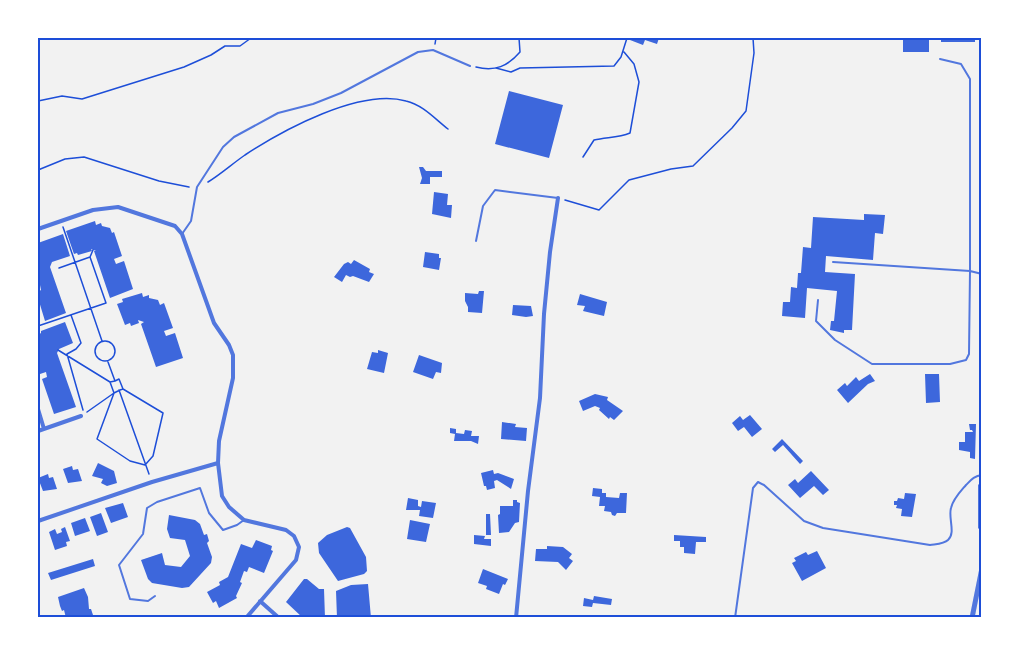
<svg xmlns="http://www.w3.org/2000/svg" width="1019" height="655" font-family="'Fira Sans Condensed',sans-serif">
<rect width="100%" height="100%" fill="#f2f2f2"/>
<!-- building -->
<path fill="#3d67dc" d="M631 38H659L657 44 645 40 643 45 630 40Z
M903 38H929V52H903Z
M941 38H975V42H941Z
M509 91 563 105 549 158 495 144Z
M419 167H423L426 171H442V177H430V184H420L422 178Z
M434 192 448 194 447 205H452L451 218 432 214Z
M864 214 885 215 883 234 875 233 873 260 826 256 825 272 855 274 852 330H844V333L830 330 831 321H834L837 291 807 288 805 318 782 316 783 302H790L791 287 797 288 798 273H801L803 247 811 248 813 217 864 220Z
M95 221 96 225 101 223 102 226 110 228 112 233 114 232 122 256 114 259 116 264 124 261 133 289 110 298 94 251H96L91 249 92 251 78 255 77 253 74 254 66 231Z
M63 234 70 256 52 262 50 267 66 313 45 321 38 298V292L41 290 40 285 38 286V243Z
M425 252 439 254V258H441L439 270 423 267Z
M354 260 370 269 369 272 374 274 369 282 353 276 350 277 346 275 342 282 334 277 344 264 348 262 351 264Z
M479 291H484L482 313 468 312V307L465 301V293L478 294Z
M142 293 143 297 149 295V298L158 300 160 305 164 303 173 328 164 331 166 336 175 333 183 358 156 367 141 324 144 322 138 320 139 323 131 326 130 323 125 325 117 304 123 302 122 299Z
M580 294 607 302 604 316 583 311 585 306 577 305Z
M513 305 531 306 533 316 526 317 512 315Z
M65 322 73 343 59 349 57 353 76 407 54 414 42 379 47 377 46 372 40 374 38 367V335L41 333V331Z
M378 350 388 353 384 373 367 369 372 352 378 353Z
M419 355 442 363 441 373 436 372 433 379 413 372Z
M870 374 875 381 868 384 848 403 837 390 845 383 847 386 856 377 859 381Z
M925 374H939L940 402 926 403Z
M595 394 608 397 607 400 623 411 614 420 610 417 609 419 599 410 600 408 595 406 583 411 579 401Z
M750 415 762 429 752 437 744 427 738 431 732 423 740 416 743 420Z
M502 422 516 424 515 427 527 428 526 441 501 439Z
M969 424H976L975 459 970 458V452L959 450V442H965V432H973L972 430H970Z
M450 428 456 429V433L464 434 465 430 472 431 471 436H479L478 444 471 441H454L455 434 450 433Z
M782 439 803 461 800 464 783 445 775 452 772 449Z
M98 463 114 471 117 483 107 486 101 483 103 479 92 476Z
M72 466 73 470 78 469 82 481 68 483 63 469Z
M493 470 494 474 498 473 514 479 511 489 497 480 494 481 495 488 487 490 486 486H484L481 473Z
M811 471 829 490 823 495 814 486 800 498 788 485 795 479 798 483Z
M48 474 49 478 53 477 57 489 43 491 38 478Z
M593 488 602 489V493H606V497L619 498 620 493H627L626 513H617L615 516 612 515 611 512 604 511 605 506H599L600 497 592 496Z
M905 493 916 494 912 517 901 516 902 509 896 508 897 505H894V501H897L898 498 904 499Z
M408 498 418 500V506L421 507 422 501 436 503 433 518 419 516 420 510H406Z
M513 500H517V502L520 503 519 522 515 523 509 532 499 533 498 515 500 514V506H513Z
M123 503 128 517 111 523 105 508Z
M101 513 108 532 97 536 90 517Z
M486 514H490L491 535H486Z
M169 515 195 520 200 524 204 535 207 534 209 541 207 543 212 557 211 563 189 587 182 588 152 583 148 579 141 560 162 553 165 565 181 567 190 556 185 540 170 538 167 529Z
M85 518 90 531 75 536 71 523Z
M410 520 430 524 426 542 407 539Z
M65 527 70 541 66 542 67 546 55 550 49 532 55 529 57 534 62 532 61 529Z
M347 527 350 528 366 557 367 571 364 574 338 581 319 553 318 543 327 535Z
M474 535 485 536 484 539H491V546L474 544Z
M674 535 706 537V542H696L695 554 684 553V547H680V541H674Z
M256 540 272 546 271 550 273 551 264 573 249 567 247 572 244 571 240 582 242 583 236 596 237 598 219 608 216 601 213 603 207 592 220 585 219 582 228 577 241 544 252 548Z
M547 546 563 547 572 554 569 558 573 561 566 570 558 562 535 561 536 549H547Z
M817 551 826 568 802 581 792 563 796 561 794 558 806 552 808 555Z
M93 559 95 566 51 580 48 573Z
M483 569 508 579 505 585 503 584 499 594 486 589 487 586 478 583Z
M304 579H307L319 589H324L325 618H303L286 602Z
M368 584 371 618H337L336 591 351 585Z
M84 588 88 597 89 609H91L94 618H66L64 610 62 611 60 606 58 597Z
M594 596 612 599 611 605 593 603 592 607 583 606 584 598 593 600Z"/>
<g fill="none" stroke-linecap="round" stroke-linejoin="round">
<!-- path -->
<path stroke="#1d4ed8" stroke-width="1.5" d="M435 44 436 38
M476 67C495 72 508 66 520 52L519 38
M496 68 511 72 520 68 614 66 621 57 627 38
M38 101 62 96 82 99 184 67 211 55 225 46H240L251 38
M583 157 594 140C606 137 618 138 630 133L639 82 634 64 624 52
M38 170 65 159 84 157 159 181 189 187
M208 182C221 174 232 164 245 155 283 130 360 88 406 101 423 105 435 119 448 129
M565 200 599 210 629 180 671 169 693 166 732 128 746 111 754 53 753 38
M63 227 102 341
M90 257 93 250
M71 315 81 343 76 349 67 354 83 410
M38 326 106 303 90 257 59 268
M95 351a10 10 0 1 1 20 0a10 10 0 1 1-20 0Z
M58 350 110 382
M108 362 115 381 110 382 114 393 118 391
M115 381 119 379 123 389 120 390
M119 390 149 474
M87 412 114 393 97 439 130 461 145 465 153 456 163 413 123 389
M979 485V528"/>
<!-- service -->
<path stroke="#5277de" stroke-width="2" d="M940 59 961 64 970 79V271L982 274
M182 234 191 221 197 187 223 147 234 137 278 113 313 104 341 93 418 52 433 50 470 66
M476 241 483 206 495 190 558 198
M818 300 816 321 835 340 872 364H950L966 360 969 354 970 271 833 262
M155 596 148 601 130 599 119 565 143 534 147 508 157 502 200 488 209 513 223 530 237 525 244 520
M735 618 753 488 758 482 764 485 804 521 823 528 930 545C936 544 944 544 948 540 956 533 948 518 951 508 953 499 960 492 966 485 971 480 974 476 982 475"/>
<!-- minor -->
<path stroke="#5277de" stroke-width="4" d="M38 229 93 210 118 207 175 226 182 234 214 323 229 345 233 355V378L219 441 218 463 222 496 229 507 244 520 286 530 294 536 299 547 296 560 246 618
M38 409 44 429
M38 431 81 416
M38 521 152 482 218 463
M260 601 279 618
M516 618 528 491 540 398 544 314 550 252 558 198"/>
<!-- tertiary -->
<path stroke="#5277de" stroke-width="5" d="M972 618 982 568"/>
</g>
<!-- border -->
<rect width="1019" height="655" fill="none" stroke="#ffffff" stroke-width="78"/>
<rect x="39" y="39" width="941" height="577" fill="none" stroke="#1d4ed8" stroke-width="2"/>
</svg>
